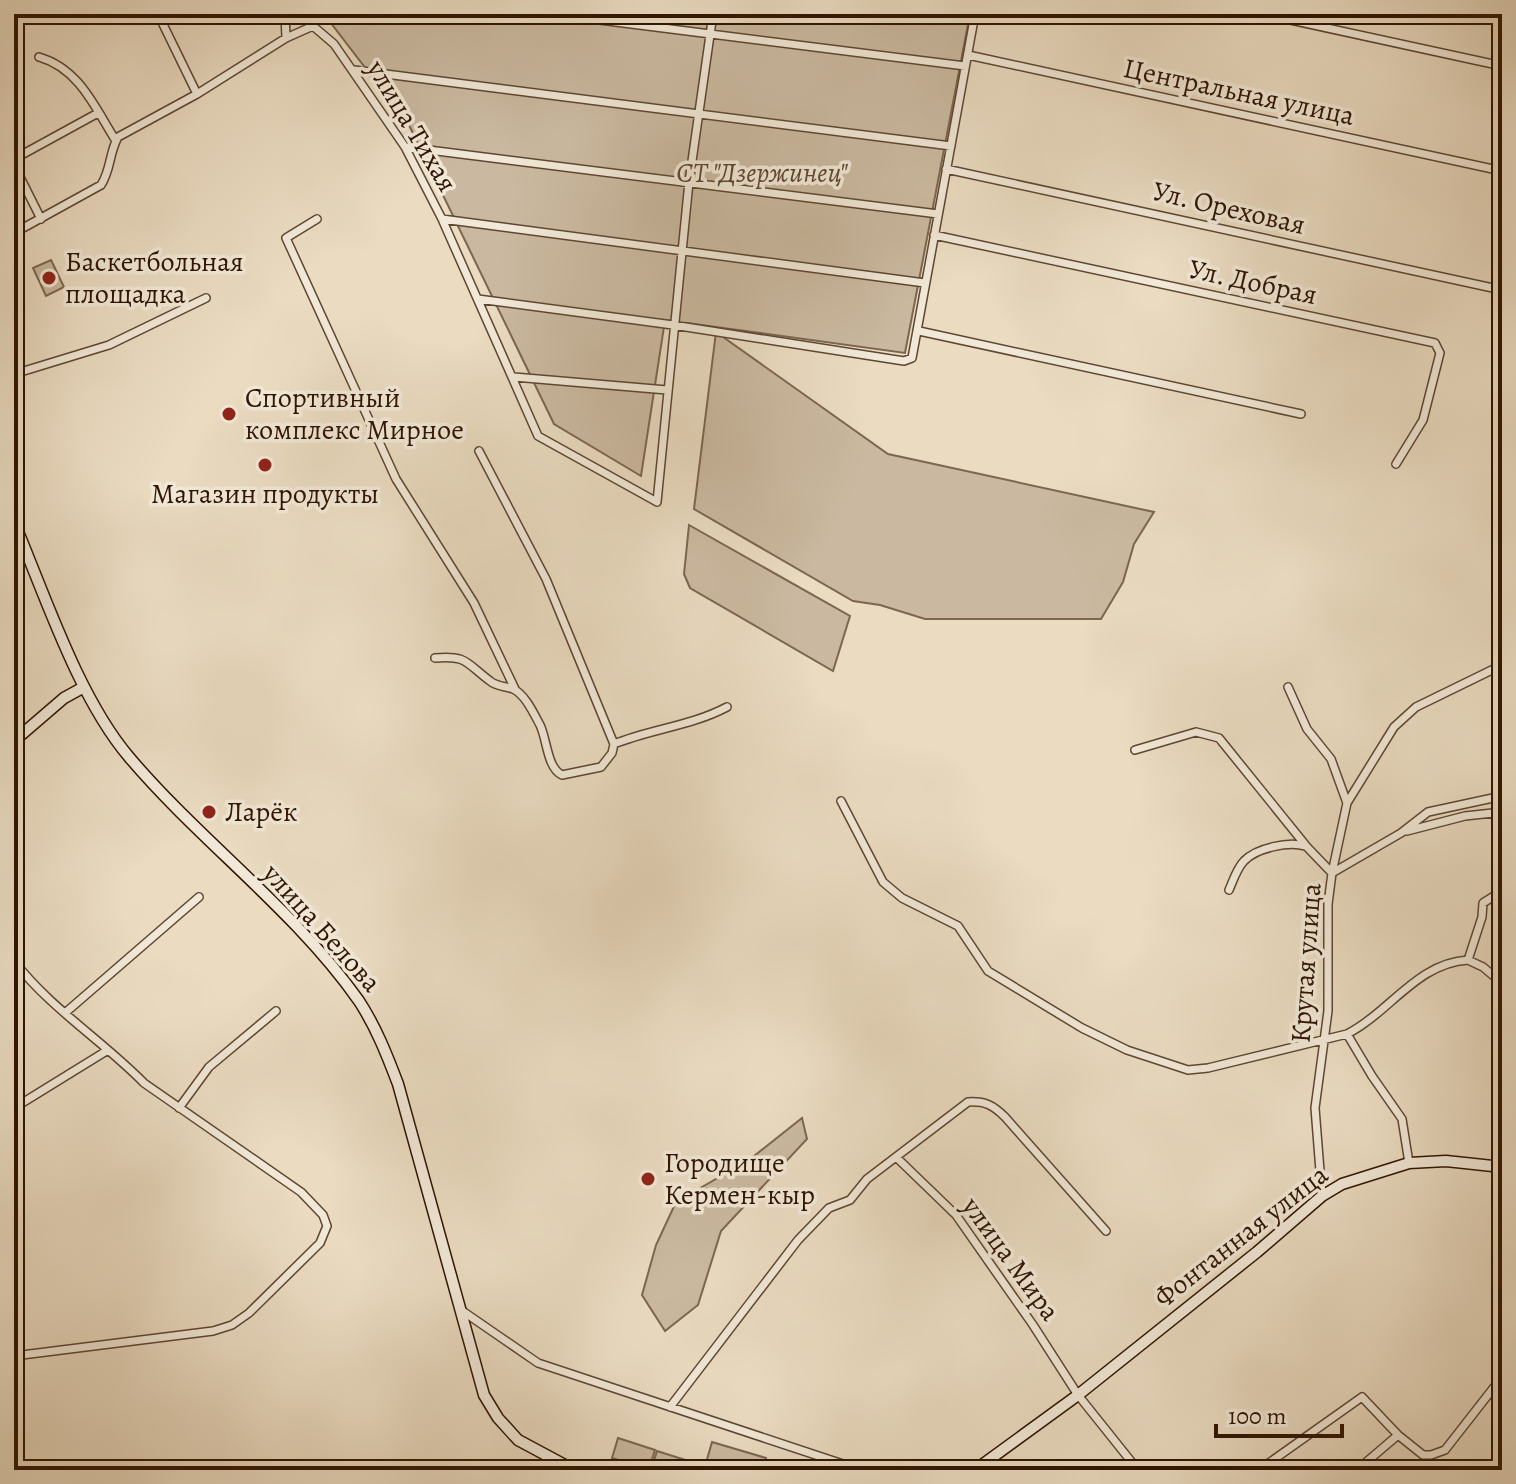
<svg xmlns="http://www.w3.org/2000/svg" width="1516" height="1484" font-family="Alegreya,serif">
<rect width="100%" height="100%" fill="#eadbc1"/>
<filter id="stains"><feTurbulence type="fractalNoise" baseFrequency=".0025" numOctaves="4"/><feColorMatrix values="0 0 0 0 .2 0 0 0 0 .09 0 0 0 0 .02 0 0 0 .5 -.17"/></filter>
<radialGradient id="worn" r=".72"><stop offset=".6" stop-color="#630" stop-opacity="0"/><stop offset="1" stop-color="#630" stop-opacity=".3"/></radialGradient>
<!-- green -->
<path fill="#cab9a0" stroke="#7c6650" stroke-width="2" d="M324 14H970L905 353 665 320 641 476 554 424 409 125Z
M51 260 64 287 46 296 33 268Z
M716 332 888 454 1154 512 1134 544 1123 582 1101 619H925L880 605 853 601 694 509Z
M689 525 850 616 833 671 690 588 684 574Z
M802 1118 807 1139 721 1231 698 1305 665 1331 642 1295 656 1245 676 1202 749 1160Z
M618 1438 655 1450 649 1469 612 1458Z
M712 1442 766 1458 762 1470H704Z
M657 1451 698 1464 697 1470H651Z"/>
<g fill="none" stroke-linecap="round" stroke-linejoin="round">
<!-- street casing -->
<g stroke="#5e4631" stroke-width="10">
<path id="street" d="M158 14 197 94
M285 14 286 38
M304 14 313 26
M552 14 965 66
M1263 14 1502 66
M968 55 1502 171
M39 57C80 69 95 108 116 141
M354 70 951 146
M405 147 938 214
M14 159 98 113
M14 165 41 219
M946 169 1502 290
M317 219 286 238 396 479 474 603 515 689
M442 219 925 283
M14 233 101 185C111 170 109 153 118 137L197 94 286 38 313 26 334 44 405 147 442 219 538 436 657 502 689 182 713 14
M934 235 1435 343 1440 353 1423 420 1396 464
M478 299 673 325 904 361 912 358 975 14
M919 331 1301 414
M14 374 109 345 206 298
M514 377 667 390
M479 451 546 579 614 744
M435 658C467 655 466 663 490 681 497 687 506 686 513 689 525 694 534 714 540 725 547 739 547 768 562 775L601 767 612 753 614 744C651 729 691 726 727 707
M1288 687 1307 729 1331 759 1347 803
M1135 750 1196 732 1219 738 1307 847 1332 873
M841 801 883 882 902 898 958 926 988 971 1082 1028 1127 1050 1188 1070 1208 1068 1347 1034C1390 1012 1417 963 1468 960L1482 917 1483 903 1502 891
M1495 813 1502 836
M1407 831 1465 816 1502 812
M1332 873 1347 803 1394 727 1416 707 1502 665
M1229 890C1233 881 1237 868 1244 861 1256 848 1289 841 1305 846
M1468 960 1483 967 1502 983
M14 961C50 1008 103 1041 144 1083L301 1192 323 1215 327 1226 320 1243 249 1313 232 1325 213 1331 14 1356
M65 1013 199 897
M1347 1034 1372 1076 1402 1119 1409 1163
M14 1108 108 1050
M179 1108 209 1067 276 1011
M896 1157 956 1215 1033 1325 1078 1395 1138 1470
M1322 1196 1315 1108 1328 1011V904L1332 873 1401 833 1428 812 1502 796
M461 1310 538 1363 861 1470
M670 1407 798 1240 829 1208 850 1200 867 1179 968 1102C985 1101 993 1105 1005 1117L1106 1231
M1259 1470 1362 1397 1398 1435 1423 1455H1431L1445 1450 1502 1377
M1357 1470 1398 1435"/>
</g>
<!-- secondary casing -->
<g stroke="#2f1401" stroke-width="13">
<path id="secondary" d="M14 522C45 595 78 697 129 757 201 842 295 910 359 1001 376 1027 387 1055 398 1084L484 1395 498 1418 518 1440 574 1470
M14 741 64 698 84 687
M975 1470 1078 1395 1257 1252 1322 1196 1342 1184 1409 1163 1446 1161 1502 1167"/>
</g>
<!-- street -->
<use href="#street" stroke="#f1e8d7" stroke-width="7"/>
<!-- secondary -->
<use href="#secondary" stroke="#f1e8d7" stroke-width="10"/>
</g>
<!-- markers -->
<g fill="#8f2418" stroke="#f1e8d7" stroke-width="3">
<circle cx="49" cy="278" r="8"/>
<circle cx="229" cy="414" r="8"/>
<circle cx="265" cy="465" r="8"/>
<circle cx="209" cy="812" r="8"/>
<circle cx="648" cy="1179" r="8"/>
</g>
<g text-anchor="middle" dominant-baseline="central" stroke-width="7" stroke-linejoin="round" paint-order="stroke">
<!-- street labels -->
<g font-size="28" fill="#2f1401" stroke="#f1e8d7">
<text transform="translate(1239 92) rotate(12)">Центральная улица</text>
<text transform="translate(412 126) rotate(59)">улица Тихая</text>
<text transform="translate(1229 208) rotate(13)">Ул. Ореховая</text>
<text transform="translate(1253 282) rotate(12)">Ул. Добрая</text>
<text transform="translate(322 928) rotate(48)">улица Белова</text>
<text transform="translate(1306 963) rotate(-86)">Крутая улица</text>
<text transform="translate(1241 1236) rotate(-38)">Фонтанная улица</text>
<text transform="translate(1011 1259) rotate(54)">улица Мира</text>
</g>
<!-- park labels -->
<g font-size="28" font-style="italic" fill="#5e4631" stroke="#f1e8d7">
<text x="762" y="173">СТ "Дзержинец"</text>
</g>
<!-- poi labels -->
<g font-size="28" fill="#2f1401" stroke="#f1e8d7" text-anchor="start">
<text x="65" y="262">Баскетбольная<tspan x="65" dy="32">площадка</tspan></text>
<text x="245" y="398">Спортивный<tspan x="245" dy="32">комплекс Мирное</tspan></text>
<text x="265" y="494" text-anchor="middle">Магазин продукты</text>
<text x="225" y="812">Ларёк</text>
<text x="664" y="1163">Городище<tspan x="664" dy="32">Кермен-кыр</tspan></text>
</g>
</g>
<!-- margin -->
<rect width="1516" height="1484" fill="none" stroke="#eadbc1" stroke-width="48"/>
<rect x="16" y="16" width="1484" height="1452" fill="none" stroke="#2f1401" stroke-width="4"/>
<rect x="24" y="24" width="1468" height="1436" fill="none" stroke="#2f1401" stroke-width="2"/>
<!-- scale -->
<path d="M1216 1424v12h126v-12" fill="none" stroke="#2f1401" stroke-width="4"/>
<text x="1228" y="1424" font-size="24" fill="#2f1401" stroke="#f1e8d7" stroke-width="6" paint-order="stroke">100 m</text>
<rect width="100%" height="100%" filter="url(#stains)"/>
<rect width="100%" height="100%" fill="url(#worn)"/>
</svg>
